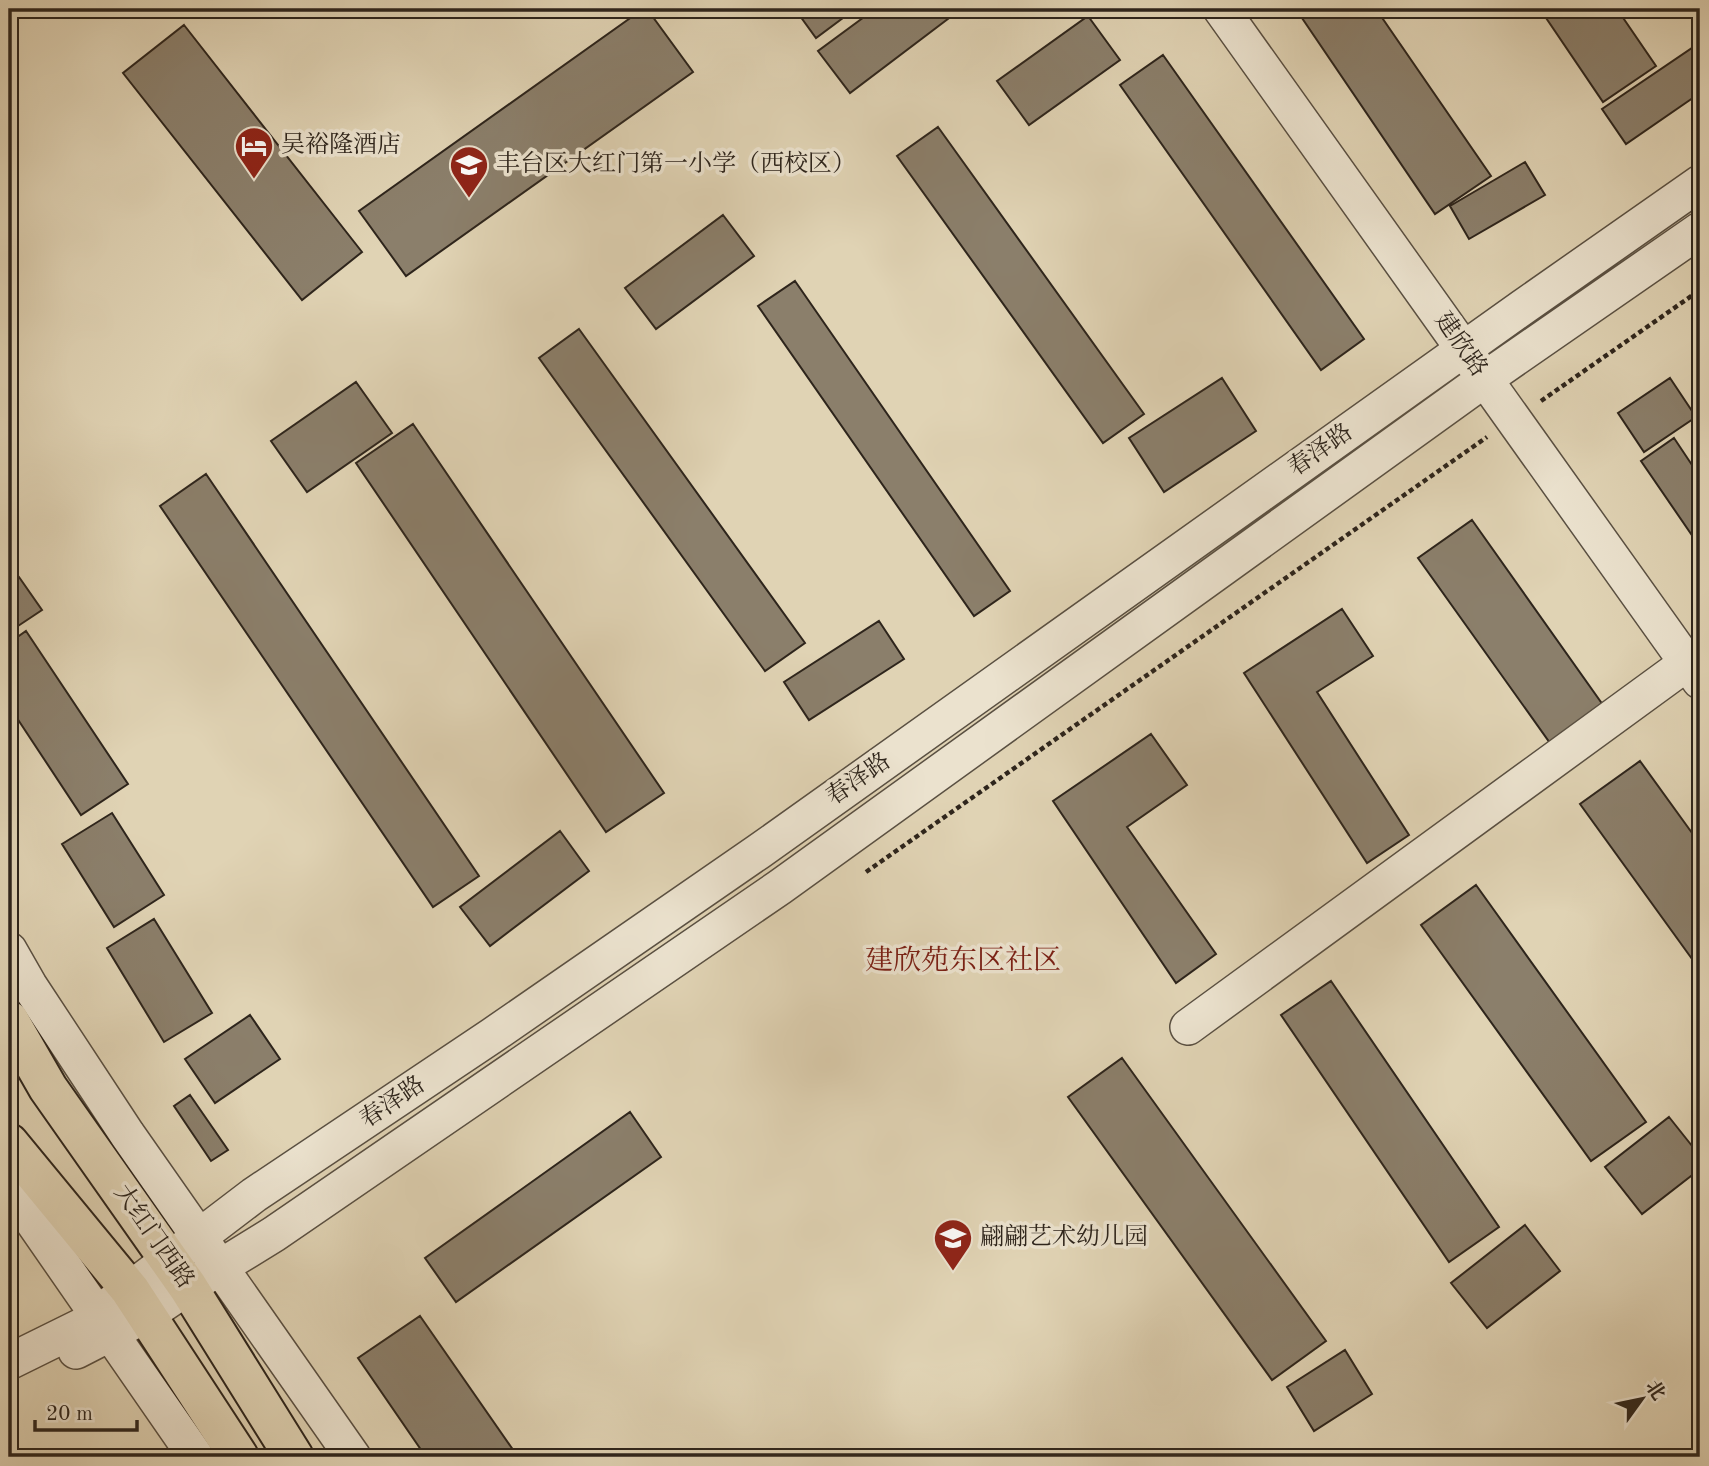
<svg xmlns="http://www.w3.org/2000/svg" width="1709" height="1466" font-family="'Old Standard TT','Noto Serif SC',serif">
<rect width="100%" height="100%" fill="#e0d3b4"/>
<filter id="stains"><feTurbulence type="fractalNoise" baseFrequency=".00286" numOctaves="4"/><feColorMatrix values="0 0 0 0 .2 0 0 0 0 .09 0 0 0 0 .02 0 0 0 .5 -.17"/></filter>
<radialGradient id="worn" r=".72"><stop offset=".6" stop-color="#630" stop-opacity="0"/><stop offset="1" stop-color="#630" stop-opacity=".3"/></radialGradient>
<!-- building -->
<path fill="#8b7f6b" stroke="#2e251c" stroke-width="2" d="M643 9H647L693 72 406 276 359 211Z
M795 9H855L816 38Z
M875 9H961L850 93 818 51Z
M1315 9H1376L1491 176 1435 214 1302 18Z
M1540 9H1617L1656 66 1603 102Z
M1088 16 1120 60 1029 125 997 81Z
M184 25 362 252 302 300 123 73Z
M1692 48 1700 60V93L1626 144 1602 109Z
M1163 55 1364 339 1321 370 1120 85Z
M938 127 1144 414 1103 443 897 156Z
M1525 162 1545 195 1469 239 1450 206Z
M723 215 754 256 656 329 625 288Z
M795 281 1010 591 974 616 758 306Z
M579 329 805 643 765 671 539 358Z
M1222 378 1256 431 1164 492 1129 438Z
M1670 378 1696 417 1644 452 1618 413Z
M356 382 392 433 307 492 271 441Z
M413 424 664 793 606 832 356 463Z
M1674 438 1700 477V547L1641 461Z
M206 474 479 876 433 907 160 506Z
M1472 520 1603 705 1550 743 1418 558Z
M19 577 42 610 9 632V583Z
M1342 609 1373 656 1317 692 1409 835 1367 863 1244 673Z
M879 621 904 659 809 720 784 682Z
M26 631 128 784 81 815 9 706V643Z
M1151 734 1187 785 1127 827 1216 954 1176 983 1053 801Z
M1640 761 1700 844V970L1580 804Z
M112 813 164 895 114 927 62 844Z
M560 831 589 871 490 946 460 907Z
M1476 885 1646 1122 1591 1161 1421 925Z
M154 919 212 1013 164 1042 107 948Z
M1331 981 1499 1227 1449 1262 1281 1015Z
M250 1015 280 1059 215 1103 185 1059Z
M1122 1058 1326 1341 1272 1380 1068 1097Z
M190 1095 228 1150 211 1161 174 1106Z
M630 1112 661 1157 456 1302 425 1258Z
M1669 1117 1700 1156V1169L1642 1214 1605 1167Z
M1525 1225 1560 1271 1487 1328 1451 1283Z
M420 1316 518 1457H426L358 1358Z
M1345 1350 1372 1394 1314 1431 1287 1387Z"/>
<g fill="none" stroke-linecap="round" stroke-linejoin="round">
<!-- minor casing -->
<g stroke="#5a5042" stroke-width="38">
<path id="minor" d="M1221 9 1700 681
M9 950 29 985 127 1134 353 1457
M1188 1027 1687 663
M9 1187 196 1457
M76 1351 148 1314 188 1287 274 1234 780 887 1485 379 1700 230
M9 1362 82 1326 254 1195 493 1035 758 852 1523 307 1700 183"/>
</g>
<!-- major casing -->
<g stroke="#2e251c" stroke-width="42">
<path id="major" d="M9 1020 48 1088 188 1287 294 1457
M9 1143 130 1290 239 1457"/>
</g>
<!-- path -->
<path stroke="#2e251c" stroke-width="4.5" stroke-dasharray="5 3.5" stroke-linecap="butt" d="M1541 401 1700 290
M866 872 1487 437"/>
<!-- minor -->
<use href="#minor" stroke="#ebe2ce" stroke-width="35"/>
<!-- major -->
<use href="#major" stroke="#e0d3b4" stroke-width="38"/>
</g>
<!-- icons -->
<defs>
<g id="hotel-pin" transform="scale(2.0125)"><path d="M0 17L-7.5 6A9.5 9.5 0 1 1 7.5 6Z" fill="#8f2418" stroke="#ebe2ce"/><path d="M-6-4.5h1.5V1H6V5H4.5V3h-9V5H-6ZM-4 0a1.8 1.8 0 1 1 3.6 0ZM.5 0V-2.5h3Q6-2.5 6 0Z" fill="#fff"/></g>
<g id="school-pin" transform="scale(2.0125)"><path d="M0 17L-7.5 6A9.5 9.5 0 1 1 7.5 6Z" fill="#8f2418" stroke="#ebe2ce"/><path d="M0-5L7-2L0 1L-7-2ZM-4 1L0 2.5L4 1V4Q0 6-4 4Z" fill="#fff"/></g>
</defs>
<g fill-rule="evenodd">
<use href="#hotel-pin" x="254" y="146"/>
<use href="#school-pin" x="469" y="165"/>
<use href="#school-pin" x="953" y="1238"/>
</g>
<g text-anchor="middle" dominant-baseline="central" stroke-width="7" stroke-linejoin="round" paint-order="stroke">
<!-- poi labels -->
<g font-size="24" fill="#2e251c" stroke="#ebe2ce" text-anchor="start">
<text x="281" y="146">吴裕隆酒店</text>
<text x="496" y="165">丰台区大红门第一小学（西校区）</text>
<text x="980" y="1238">翩翩艺术幼儿园</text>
</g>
<!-- street labels -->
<g font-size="24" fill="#2e251c" stroke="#ebe2ce">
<text transform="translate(1460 345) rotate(55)">建欣路</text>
<text transform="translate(1321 451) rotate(-35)">春泽路</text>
<text transform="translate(859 780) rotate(-35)">春泽路</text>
<text transform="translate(393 1103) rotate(-34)">春泽路</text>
<text transform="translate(153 1237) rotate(55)">大红门西路</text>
</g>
<!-- quarter labels -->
<g font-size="28" fill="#7a1f14" stroke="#ebe2ce">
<text x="963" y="962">建欣苑东区社区</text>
</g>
</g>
<!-- margin -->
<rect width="1709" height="1466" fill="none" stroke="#e0d3b4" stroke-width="35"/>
<rect x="10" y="10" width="1688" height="1445" fill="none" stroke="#2e251c" stroke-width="3.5"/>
<rect x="18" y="18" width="1674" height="1431" fill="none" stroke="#2e251c" stroke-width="2"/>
<!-- north arrow -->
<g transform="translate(1642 1399) rotate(57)" stroke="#ebe2ce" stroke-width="5" paint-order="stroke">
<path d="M0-5L12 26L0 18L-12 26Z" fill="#2e251c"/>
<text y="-10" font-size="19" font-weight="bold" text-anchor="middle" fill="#2e251c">北</text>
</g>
<!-- scale -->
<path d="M35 1420v10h102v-10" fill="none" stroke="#2e251c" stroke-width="3.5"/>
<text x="46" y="1420" font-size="21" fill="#2e251c" stroke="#ebe2ce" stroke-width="5" paint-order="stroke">20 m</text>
<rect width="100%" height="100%" filter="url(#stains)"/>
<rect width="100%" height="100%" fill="url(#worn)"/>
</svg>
